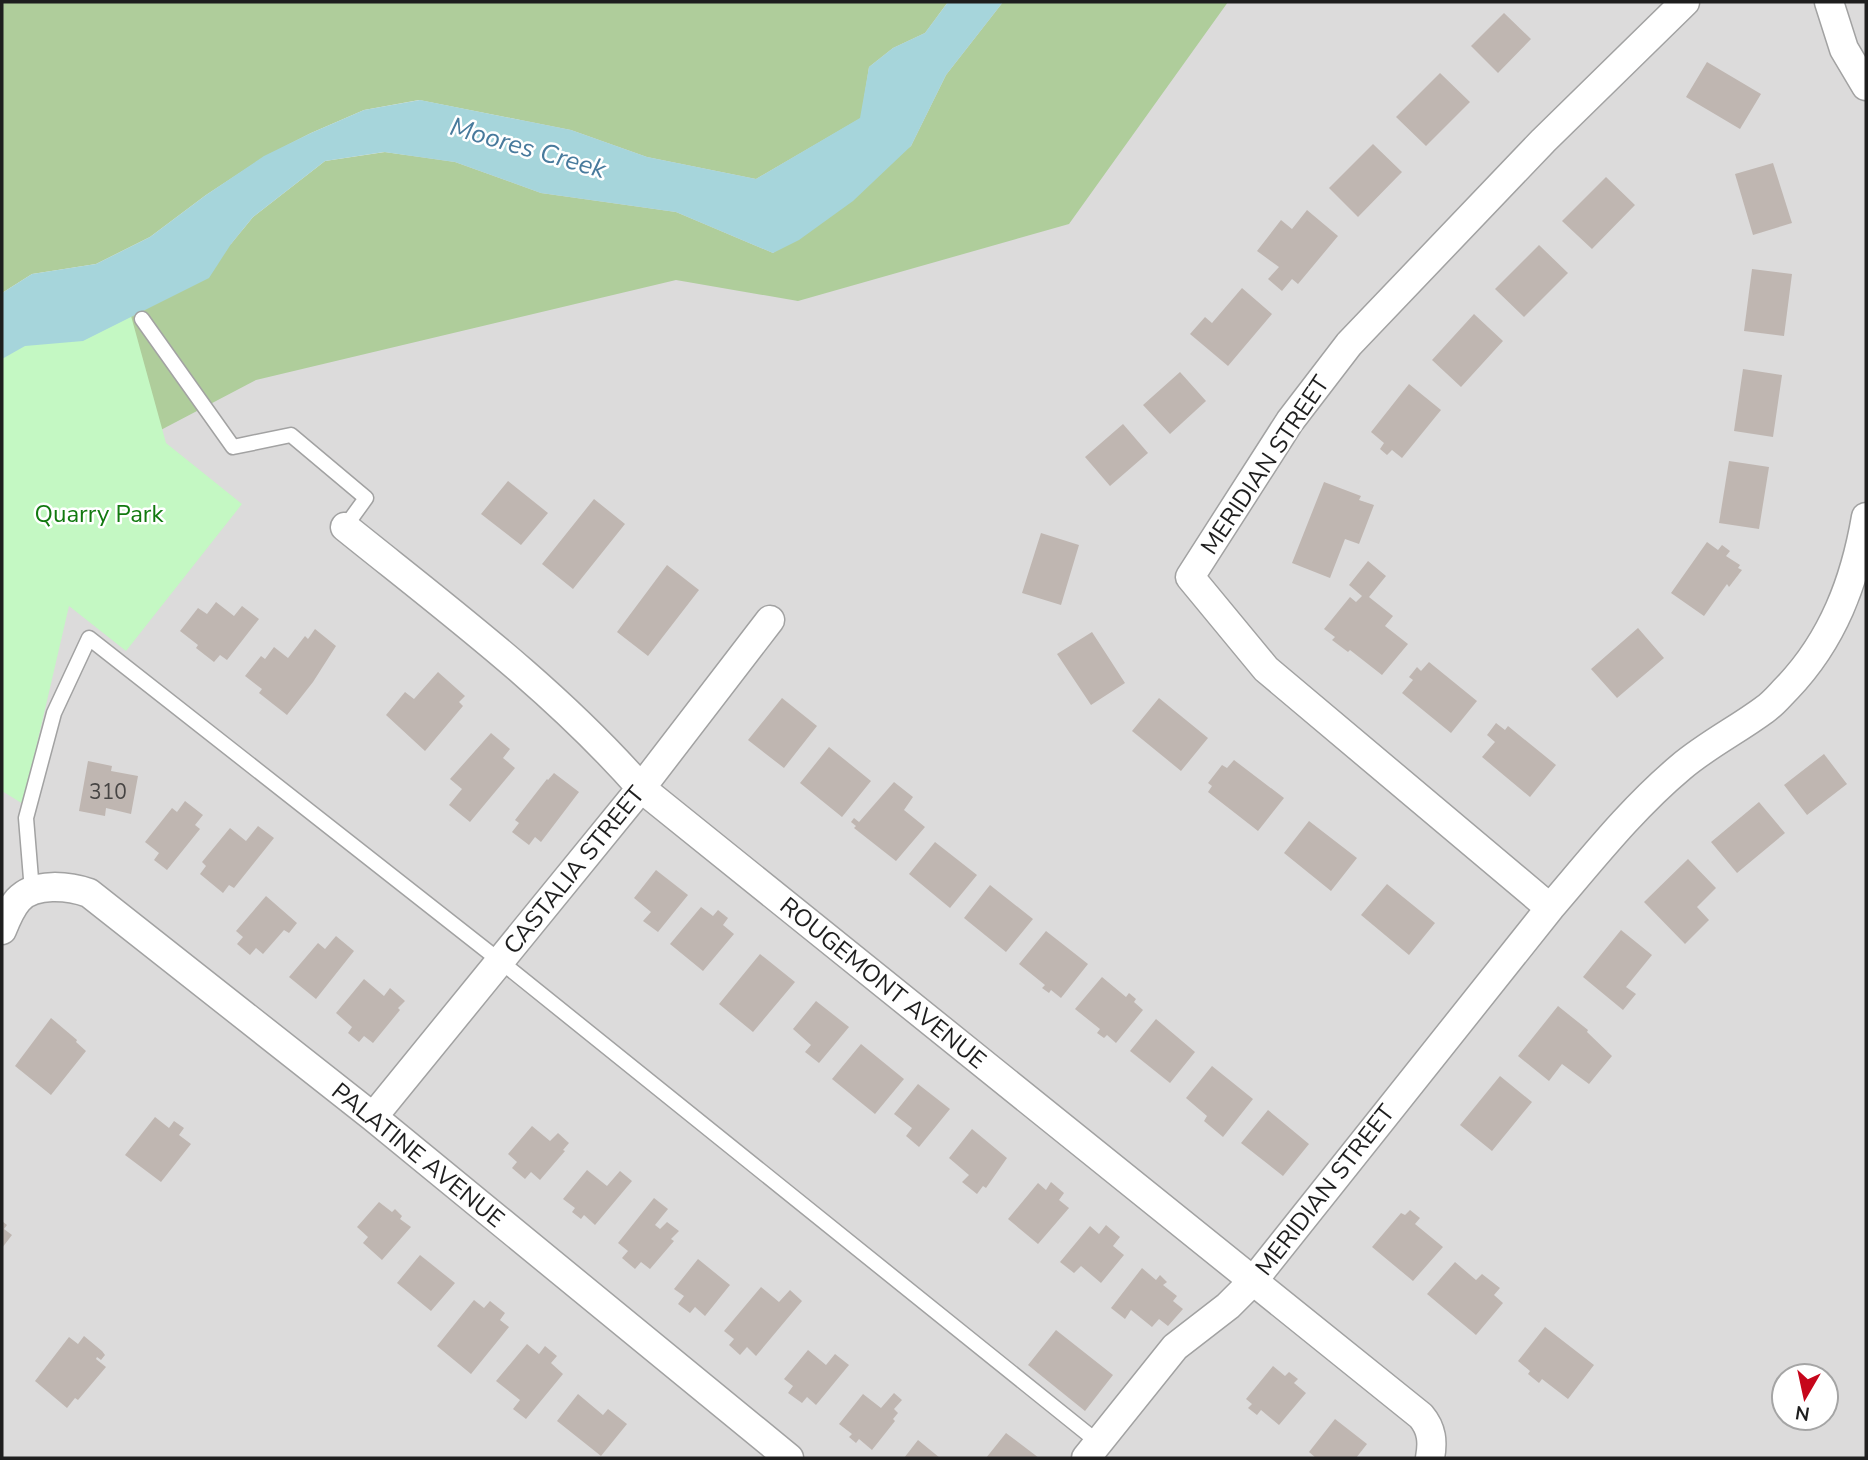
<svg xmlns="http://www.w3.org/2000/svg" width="1868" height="1460" font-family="'Nunito Sans',sans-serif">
<rect width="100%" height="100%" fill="#efeae5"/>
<!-- residential -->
<path fill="#dcdbdb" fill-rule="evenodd" d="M994 2H1866V1458H2V339L442 139ZM1784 1376H1826V1418H1784Z"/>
<!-- forest -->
<path fill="#afcd9b" d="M2 2H948L925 33 893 48 869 67 861 118 756 179 647 157 571 130 419 100 364 110 311 133 264 157 206 195 150 237 96 264 32 274 2 293Z
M1003 2H1228L1069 224 798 301 676 280 256 380 136 443 2 359 231 244 253 217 325 161 385 152 455 162 541 193 676 212 773 253 911 146 946 75Z"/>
<!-- park -->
<path fill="#c4f8c3" d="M125 294 166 443 242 504 126 651 69 606 23 804 2 791V340Z"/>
<!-- water -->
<path fill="#a6d5db" d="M948 2H1003L946 75 911 146 853 201 799 240 773 253 676 212 541 193 455 162 384 152 325 161 253 217 231 244 209 278 83 341 25 346 2 359V293L32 274 96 264 150 237 206 195 264 156 311 133 364 110 420 100 571 130 647 157 756 179 860 118 869 67 893 48 925 33Z"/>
<!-- building -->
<path fill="#bfb6b1" d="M1504 13 1531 39 1498 73 1471 46Z
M1707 62 1761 94 1740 129 1686 97Z
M1440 73 1470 102 1426 146 1396 117Z
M1373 144 1402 172 1358 217 1329 188Z
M1773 163 1792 223 1753 235 1735 174Z
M1606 177 1635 205 1592 249 1562 221Z
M1307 210 1338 236 1298 284 1292 279 1282 291 1268 279 1279 267 1257 251 1281 220 1292 229Z
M1539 245 1568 273 1524 317 1495 289Z
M1752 269 1792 274 1784 336 1744 331Z
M1242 288 1272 314 1228 366 1190 334 1205 317 1212 323Z
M1474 314 1503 341 1461 387 1432 360Z
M1743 369 1782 375 1773 437 1734 431Z
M1180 372 1206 401 1170 434 1143 405Z
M1409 384 1441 410 1402 458 1392 450 1387 455 1380 449 1384 443 1371 432Z
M1123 424 1148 453 1110 486 1085 457Z
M1729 461 1769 467 1759 529 1719 523Z
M508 481 548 513 521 545 481 514Z
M1324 482 1361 496 1359 500 1374 505 1359 544 1345 539 1330 578 1292 563Z
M594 499 625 524 573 589 542 564Z
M1041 533 1079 545 1061 605 1022 593Z
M1707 542 1718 550 1722 545 1730 551 1726 556 1740 565 1738 568 1742 570 1729 587 1727 584 1704 616 1671 593Z
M1368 561 1386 576 1369 597 1393 616 1385 626 1408 644 1382 675 1350 650 1348 652 1332 640 1335 637 1324 629 1350 597 1356 602 1362 596 1349 585Z
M667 565 699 590 648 656 617 632Z
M216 602 234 616 242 606 259 619 227 660 220 655 214 662 196 648 198 645 180 631 198 608 207 614Z
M1638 628 1664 658 1617 698 1591 669Z
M315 629 336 646 313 682 287 715 259 693 262 689 245 676 261 656 265 659 274 647 288 658 305 636 308 639Z
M1092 632 1125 683 1091 705 1057 654Z
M1429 662 1477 701 1451 733 1402 693 1413 680 1409 677 1417 667 1421 671Z
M438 672 465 696 459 702 463 706 425 751 386 715 405 692 414 699Z
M782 698 817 726 784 768 748 740Z
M1159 698 1208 738 1181 771 1132 731Z
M1496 723 1505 730 1508 726 1556 765 1530 797 1482 757 1495 742 1487 735Z
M491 733 510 749 503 758 515 768 470 822 449 805 462 789 450 779Z
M829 747 871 781 842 817 800 783Z
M1824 754 1847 784 1807 815 1784 785Z
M1234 760 1284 798 1258 831 1208 792 1212 786 1208 783 1222 765 1227 768Z
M88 761 112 766 111 771 138 776 131 814 106 808 105 816 79 811Z
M554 773 579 792 541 842 535 837 529 845 512 832 519 823 515 820 547 779 548 780Z
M894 782 913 797 904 810 925 827 896 861 854 828 856 826 851 822 854 818 859 822Z
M185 801 203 815 195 825 200 829 167 870 154 860 159 853 145 842 172 808 177 812Z
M1759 802 1785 833 1737 873 1711 842Z
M1309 821 1357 858 1331 891 1284 853Z
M258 826 274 838 234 888 229 885 223 893 200 874 206 866 202 862 230 828 246 841Z
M935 842 977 875 950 908 909 874Z
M1688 859 1716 888 1697 907 1709 920 1685 944 1644 902Z
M656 870 688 895 658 932 643 921 651 912 634 898Z
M1387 884 1435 923 1409 955 1361 915Z
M990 885 1033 919 1006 952 964 918Z
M266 896 297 923 289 933 284 930 263 954 256 948 250 955 237 944 243 937 236 931Z
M701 907 713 916 718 910 728 918 723 925 734 934 703 971 670 944Z
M1621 930 1652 955 1626 987 1636 994 1623 1010 1583 977Z
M1046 931 1088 964 1061 998 1051 990 1049 993 1042 988 1045 985 1019 964Z
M336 936 354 951 316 999 289 977 318 943 325 949Z
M760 954 795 982 753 1032 719 1004Z
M1102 977 1126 997 1129 993 1136 999 1134 1002 1143 1010 1116 1043 1107 1035 1104 1038 1097 1033 1100 1029 1075 1009Z
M364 979 384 996 390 988 405 1001 398 1008 400 1010 373 1043 364 1036 359 1042 348 1033 352 1027 336 1013Z
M816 1001 849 1027 819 1063 805 1052 811 1045 793 1029Z
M1558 1006 1588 1030 1587 1032 1612 1056 1589 1084 1562 1064 1549 1081 1518 1056Z
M51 1018 77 1040 76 1042 86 1051 51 1095 15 1066Z
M1156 1019 1195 1052 1170 1083 1130 1051Z
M861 1044 904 1079 875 1114 832 1079Z
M1212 1066 1253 1099 1223 1137 1204 1121 1207 1116 1186 1098Z
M1500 1076 1532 1102 1492 1151 1460 1125Z
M918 1084 950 1109 919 1147 906 1136 912 1128 894 1114Z
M1268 1110 1309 1144 1283 1176 1241 1143Z
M155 1117 169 1128 174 1121 184 1128 179 1135 191 1144 161 1182 125 1155Z
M532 1126 550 1141 558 1133 569 1143 563 1150 565 1151 540 1180 531 1172 525 1179 512 1168 517 1162 508 1154Z
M972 1129 1007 1158 986 1188 983 1186 977 1194 962 1182 969 1175 949 1158Z
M587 1170 607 1186 620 1171 632 1181 595 1225 584 1215 581 1219 572 1212 575 1208 563 1199Z
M1051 1182 1064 1193 1059 1200 1069 1208 1038 1244 1008 1219 1038 1183 1046 1190Z
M654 1198 668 1209 655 1225 660 1229 667 1222 679 1231 671 1239 674 1241 650 1269 641 1262 635 1269 622 1258 628 1251 618 1243Z
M379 1202 392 1212 395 1209 402 1216 400 1219 411 1227 382 1260 363 1243 368 1237 357 1227Z
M1410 1210 1420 1218 1415 1224 1443 1247 1413 1281 1372 1247 1401 1213 1405 1215Z
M2 1221 7 1225 4 1229 12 1235 2 1248Z
M1106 1225 1120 1237 1113 1246 1124 1255 1101 1283 1081 1266 1074 1273 1060 1262 1090 1226 1099 1234Z
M420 1255 455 1283 431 1311 397 1283Z
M698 1259 730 1285 705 1316 695 1307 690 1313 678 1304 684 1296 674 1289Z
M1455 1262 1476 1280 1482 1274 1500 1288 1494 1295 1503 1303 1476 1335 1427 1294Z
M1142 1268 1156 1280 1160 1275 1167 1282 1163 1285 1177 1296 1173 1301 1183 1309 1168 1326 1159 1319 1152 1327 1131 1310 1125 1319 1111 1308Z
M761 1287 779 1302 790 1290 802 1301 756 1356 747 1347 740 1355 729 1345 734 1339 724 1331Z
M474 1300 484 1308 490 1301 505 1313 500 1320 509 1327 471 1374 437 1346Z
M1545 1327 1594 1365 1568 1399 1542 1379 1539 1383 1528 1374 1530 1371 1518 1361Z
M1056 1330 1113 1375 1085 1411 1028 1365Z
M84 1336 102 1351 105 1355 101 1360 97 1357 96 1359 106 1367 78 1400 75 1398 67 1408 35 1381 69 1337 78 1344Z
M527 1344 539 1354 545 1346 557 1356 551 1363 563 1374 526 1419 513 1409 520 1400 496 1381Z
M808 1350 826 1365 835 1354 849 1365 816 1405 807 1397 802 1403 788 1393 793 1386 784 1379Z
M1273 1366 1285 1376 1289 1372 1298 1379 1294 1383 1306 1393 1279 1425 1261 1410 1257 1415 1248 1408 1252 1404 1246 1399Z
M894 1393 902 1400 894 1409 898 1413 893 1419 895 1421 872 1450 859 1439 856 1443 849 1437 852 1434 839 1424 863 1394 881 1408Z
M578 1394 603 1415 608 1409 627 1424 601 1456 557 1421Z
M1335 1419 1367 1444 1356 1458H1316L1309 1452Z
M1006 1433 1039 1458H986Z
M918 1440 940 1458H904Z"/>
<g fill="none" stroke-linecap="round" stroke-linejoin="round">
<!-- lane casing -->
<g stroke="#a2a2a2" stroke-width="17">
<path id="lane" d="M142 319 233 447 291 435 366 498 345 527
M32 891 26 818 54 713 89 638 500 961 1099 1443"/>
</g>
<!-- street casing -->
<g stroke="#a2a2a2" stroke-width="31">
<path id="street" d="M1685 2 1543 141 1349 344 1290 421 1190 577 1266 669 1550 908C1592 859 1632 808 1681 767 1707 745 1737 730 1764 710 1773 704 1780 695 1787 688 1833 640 1855 581 1866 517
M1829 2 1844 49 1866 86
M345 527C448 610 554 689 641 788L1421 1416C1432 1429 1433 1442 1430 1458
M2 930C6 920 11 908 18 900 34 882 69 886 89 893L373 1117 789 1458
M373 1117 641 788 770 620
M1086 1458 1175 1347 1228 1306 1253 1281 1550 908"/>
</g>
<!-- lane -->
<use href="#lane" stroke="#fff" stroke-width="14"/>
<!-- street -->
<use href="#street" stroke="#fff" stroke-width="28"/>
</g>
<g text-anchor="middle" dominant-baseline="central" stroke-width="5" stroke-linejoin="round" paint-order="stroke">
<!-- number labels -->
<g font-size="21" fill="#464443">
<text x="108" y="792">310</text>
</g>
<!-- street labels -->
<g font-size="24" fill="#1e1e1e" stroke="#fff">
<text transform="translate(1265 465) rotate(-56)">MERIDIAN STREET</text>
<text transform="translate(574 870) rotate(-51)">CASTALIA STREET</text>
<text transform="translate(883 983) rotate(39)">ROUGEMONT AVENUE</text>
<text transform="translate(418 1155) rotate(39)">PALATINE AVENUE</text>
<text transform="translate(1325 1190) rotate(-52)">MERIDIAN STREET</text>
</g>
<!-- park labels -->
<g font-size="24" fill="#11790f" stroke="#fff">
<text x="99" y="514">Quarry Park</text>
</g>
<!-- water labels -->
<g font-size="26" font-style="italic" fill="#487a9c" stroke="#fff">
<text transform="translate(528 148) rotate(16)">Moores Creek</text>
</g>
</g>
<!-- border -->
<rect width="1868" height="1460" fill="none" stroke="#1e1e1e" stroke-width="7"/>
<!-- north arrow -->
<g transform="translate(1805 1397) rotate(189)"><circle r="33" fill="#ffffff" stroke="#a5a5a5" stroke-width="2"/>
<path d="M0-5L12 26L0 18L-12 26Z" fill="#c6061b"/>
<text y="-10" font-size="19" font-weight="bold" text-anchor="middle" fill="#1e1e1e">N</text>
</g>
</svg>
